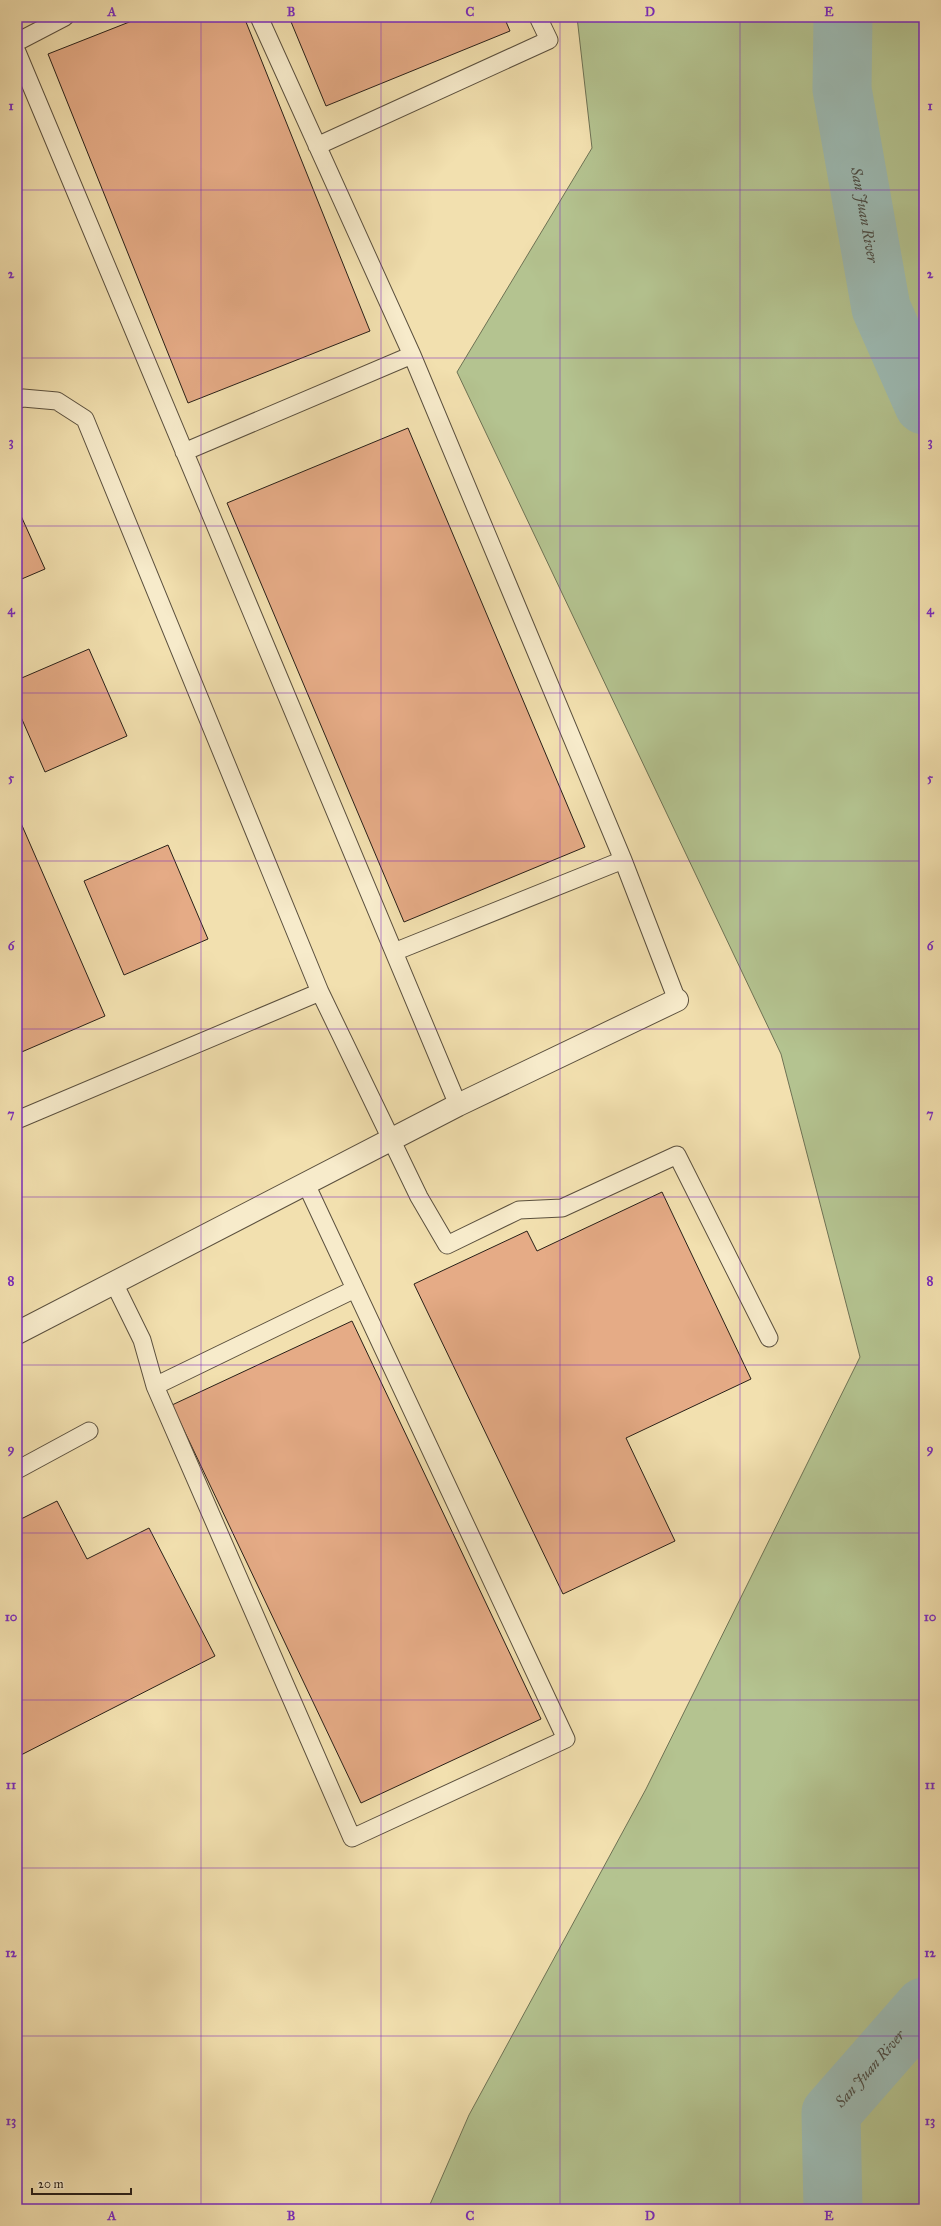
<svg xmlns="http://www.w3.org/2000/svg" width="941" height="2226" font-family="'IM FELL Great Primer',serif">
<rect width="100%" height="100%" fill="#f2e0af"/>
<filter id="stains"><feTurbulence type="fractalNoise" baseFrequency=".005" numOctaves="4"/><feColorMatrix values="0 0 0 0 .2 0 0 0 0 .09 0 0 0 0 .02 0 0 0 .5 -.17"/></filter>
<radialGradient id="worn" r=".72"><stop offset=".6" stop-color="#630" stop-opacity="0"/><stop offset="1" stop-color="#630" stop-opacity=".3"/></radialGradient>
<!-- green -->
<path fill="#b4c390" stroke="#6e7254" d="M577 17H924V2209H428L469 2115 646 1789 860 1357 781 1054 457 372 592 148Z"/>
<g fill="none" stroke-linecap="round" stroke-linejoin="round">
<!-- river -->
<g stroke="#9dbbb4" stroke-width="59">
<path id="s1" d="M843 17 842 89 881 308 924 405"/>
<path id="s2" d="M833 2209 831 2113 924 2007"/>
</g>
</g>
<!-- building -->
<path fill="#e5ab86" stroke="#292018" d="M142 17H244L370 331 188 403 48 54Z
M289 17H504L510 31 326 106Z
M408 428 585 847 404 922 227 503Z
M17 507 45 569 17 581Z
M89 649 127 736 45 772 17 708V680Z
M17 814 105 1016 17 1054Z
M168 845 208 939 124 975 84 881Z
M662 1192 751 1379 626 1438 675 1541 563 1594 414 1284 527 1231 537 1251Z
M352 1321 541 1719 361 1803 172 1405Z
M57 1501 87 1559 149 1528 215 1656 17 1757V1521Z"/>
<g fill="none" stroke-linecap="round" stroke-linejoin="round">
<!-- lane casing -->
<g stroke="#5b503e" stroke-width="19">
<path id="lane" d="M259 17 412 355 623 860 677 1000
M17 42 65 17
M17 52 458 1105
M317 146 549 40 538 17
M17 400 23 398 57 401 85 419 320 992 419 1197 447 1245 519 1210 562 1208 677 1155 769 1338
M184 452 412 355
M394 952 623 860
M17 1120 320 992
M114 1283 142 1340 155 1386 352 1838 566 1739 306 1184
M155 1386 355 1289
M17 1470 89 1431"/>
</g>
<!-- street casing -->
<g stroke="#5b503e" stroke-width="24">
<path id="street" d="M17 1333 458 1105 677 1000"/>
</g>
<!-- lane -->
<use href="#lane" stroke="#f7ebcb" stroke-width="17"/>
<!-- street -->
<use href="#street" stroke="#f7ebcb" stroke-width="22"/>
</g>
<!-- grid -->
<path fill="none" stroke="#7b2cbf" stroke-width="1" stroke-opacity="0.55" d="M201 17V2209M381 17V2209M560 17V2209M740 17V2209M17 190H924M17 358H924M17 526H924M17 693H924M17 861H924M17 1029H924M17 1197H924M17 1365H924M17 1533H924M17 1700H924M17 1868H924M17 2036H924"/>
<g text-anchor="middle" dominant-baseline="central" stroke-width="3.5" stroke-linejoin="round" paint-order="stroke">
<!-- water labels -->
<g font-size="15" font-style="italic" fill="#4c4e47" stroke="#f7ebcb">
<text stroke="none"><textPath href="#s1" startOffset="200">San Juan River</textPath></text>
<text stroke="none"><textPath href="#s2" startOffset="155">San Juan River</textPath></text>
</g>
</g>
<!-- margin -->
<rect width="941" height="2226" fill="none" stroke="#f2e0af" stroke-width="44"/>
<!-- scale -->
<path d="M32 2188v6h99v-6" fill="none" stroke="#292018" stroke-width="2"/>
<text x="38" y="2188" font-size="12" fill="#292018" stroke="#f7ebcb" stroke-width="3" paint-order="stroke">20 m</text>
<rect x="22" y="22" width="897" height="2182" fill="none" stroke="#7b2cbf" stroke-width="1.5"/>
<g font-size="13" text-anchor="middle" font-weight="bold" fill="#7b2cbf">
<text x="112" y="16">A</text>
<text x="291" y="16">B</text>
<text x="470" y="16">C</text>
<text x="650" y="16">D</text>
<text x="829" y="16">E</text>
<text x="11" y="110">1</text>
<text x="930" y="110">1</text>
<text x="11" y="278">2</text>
<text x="930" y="278">2</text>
<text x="11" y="446">3</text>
<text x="930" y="446">3</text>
<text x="11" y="614">4</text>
<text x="930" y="614">4</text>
<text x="11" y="782">5</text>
<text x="930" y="782">5</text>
<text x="11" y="950">6</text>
<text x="930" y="950">6</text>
<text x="11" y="1118">7</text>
<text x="930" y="1118">7</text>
<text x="11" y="1285">8</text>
<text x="930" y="1285">8</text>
<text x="11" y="1453">9</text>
<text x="930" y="1453">9</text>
<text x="11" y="1621">10</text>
<text x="930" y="1621">10</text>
<text x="11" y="1789">11</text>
<text x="930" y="1789">11</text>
<text x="11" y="1957">12</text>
<text x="930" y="1957">12</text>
<text x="11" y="2125">13</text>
<text x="930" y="2125">13</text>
<text x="112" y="2220">A</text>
<text x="291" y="2220">B</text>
<text x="470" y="2220">C</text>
<text x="650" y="2220">D</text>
<text x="829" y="2220">E</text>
</g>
<rect width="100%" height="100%" filter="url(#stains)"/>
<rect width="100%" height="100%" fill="url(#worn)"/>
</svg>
